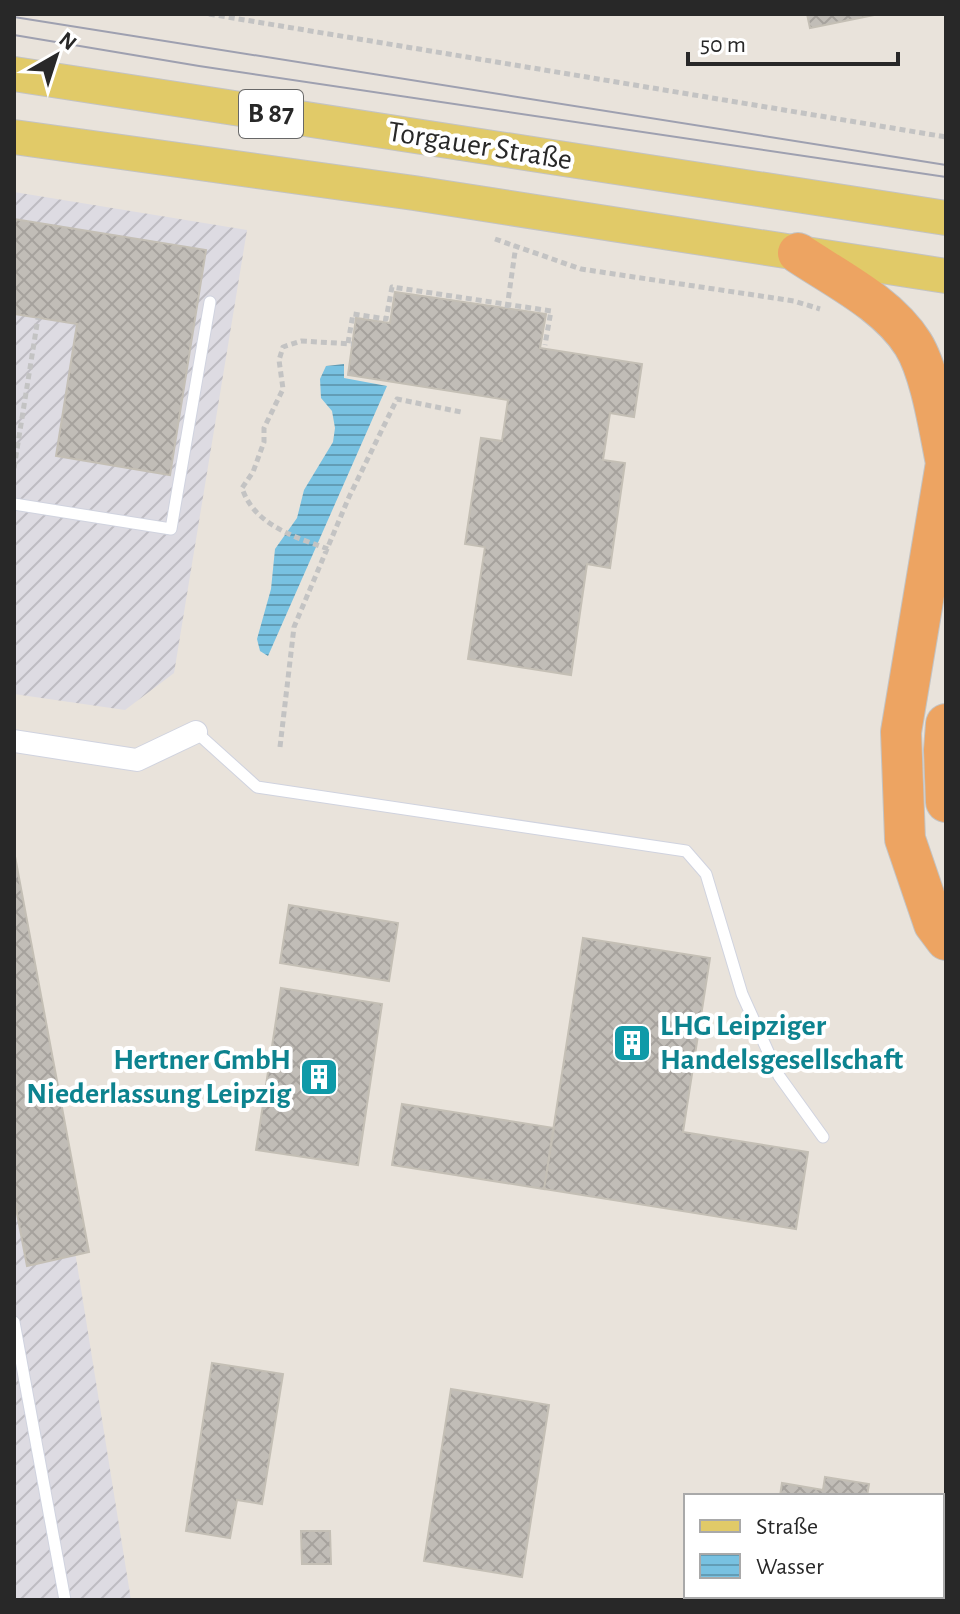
<svg xmlns="http://www.w3.org/2000/svg" width="960" height="1614" font-family="'Alegreya Sans',sans-serif">
<defs>
<pattern id="industrial-furrows" width="10" height="10" patternUnits="userSpaceOnUse" patternTransform="scale(2)"><rect width="10" height="10" fill="#dddbe2"/><path d="M-1 1l2-2M0 10L10 0M9 11l2-2" fill="none" stroke="#bebcc2"/></pattern>
<pattern id="water-rules" width="6" height="5" patternUnits="userSpaceOnUse" patternTransform="scale(2)"><rect width="6" height="5" fill="#78c1e1"/><path d="M0 2.5h6" fill="none" stroke="#629db6"/></pattern>
<pattern id="building-cross-hatch" width="8" height="8" patternUnits="userSpaceOnUse" patternTransform="scale(2)"><rect width="8" height="8" fill="#c1bdb7"/><path d="M0 0l8 8M0 8l8-8" fill="none" stroke="#a6a29d"/></pattern>
</defs>
<rect width="100%" height="100%" fill="#e9e3db"/>
<!-- industrial -->
<path fill="url(#industrial-furrows)" d="M14 192 247 230 174 673 125 710 14 694Z
M14 872 131 1600H14Z"/>
<!-- water -->
<path fill="url(#water-rules)" d="M344 364V378L387 386 268 656 260 651 257 639 271 589 275 549 297 518 304 490 333 442 335 428 332 411 321 398 320 379 326 366Z"/>
<!-- building -->
<path fill="url(#building-cross-hatch)" stroke="#c4bfb5" stroke-width="2" d="M807 14H879L810 28Z
M14 219 206 250 170 475 56 456 77 324 14 314Z
M395 292 546 314 540 348 642 364 634 417 610 413 603 460 625 463 610 568 587 564 571 675 468 659 485 547 465 544 481 438 502 441 508 400 348 375 356 318 390 323Z
M14 851 89 1252 27 1266 14 1198Z
M289 905 398 923 389 981 280 963Z
M583 938 710 958 683 1132 808 1152 796 1229 544 1189Z
M281 988 382 1004 358 1165 256 1150Z
M402 1104 554 1128 544 1189 392 1165Z
M212 1363 283 1374 262 1504 237 1500 230 1538 186 1531Z
M451 1389 549 1405 522 1577 424 1561Z
M825 1477 869 1484 867 1496H780L782 1483 823 1490Z
M301 1531H330L331 1564H302Z"/>
<g fill="none" stroke-linecap="round" stroke-linejoin="round">
<!-- service casing -->
<g stroke="#d0d3df" stroke-width="13">
<path id="service" d="M14 504 171 529 210 302
M196 732 257 787 686 851 706 874 742 994 779 1076 823 1137
M14 1322 65 1600"/>
</g>
<!-- minor casing -->
<g stroke="#d0d3df" stroke-width="24">
<path id="minor" d="M14 741 137 760 196 732"/>
</g>
<!-- primary casing -->
<g stroke="#c3c3c3" stroke-width="36">
<path id="primary" d="M14 74 946 218
M14 137 414 193 946 276"/>
</g>
<!-- motorway casing -->
<g stroke="#c3c3c3" stroke-width="42">
<path id="motorway" d="M798 253C837 279 888 304 913 344 931 373 939 429 946 463
M946 463 901 732 905 839 934 924 946 940
M946 724 944 750 946 802"/>
</g>
<!-- path -->
<path stroke="#c3c3c3" stroke-width="5" stroke-dasharray="6 4" stroke-linecap="butt" d="M209 14 946 137
M495 239 581 269 794 301 820 309
M507 308 516 245
M348 343 353 314 386 319 392 287 551 311 545 345
M14 468 38 318
M328 549C295 537 254 525 242 488L253 472 264 442V428L283 389 279 360 283 347 301 341 352 344
M280 747 294 627 349 497 397 399 461 412"/>
<!-- service -->
<use href="#service" stroke="#fff" stroke-width="11"/>
<!-- minor -->
<use href="#minor" stroke="#fff" stroke-width="22"/>
<!-- primary -->
<use href="#primary" stroke="#e1ca68" stroke-width="34"/>
<!-- motorway -->
<use href="#motorway" stroke="#eda462" stroke-width="40"/>
<!-- tram -->
<path stroke="#9ea0b0" stroke-width="2" d="M14 17 946 165
M14 35 199 66 946 177"/>
</g>
<!-- icons -->
<defs>
<g id="building-square" transform="scale(2)"><rect x="-9" y="-9" width="18" height="18" rx="4" fill="#0f9aa8" stroke="#fff"/><path d="M-4-6H4V6H1V3H-1V6H-4ZM-2.5-4.3h1.7v1.8h-1.7ZM.8-4.3h1.7v1.8H.8ZM-2.5-1h1.7V.8h-1.7ZM.8-1h1.7V.8H.8Z" fill="#fff"/></g>
</defs>
<g fill-rule="evenodd">
<use href="#building-square" x="632" y="1043"/>
<use href="#building-square" x="319" y="1077"/>
</g>
<g text-anchor="middle" dominant-baseline="central" stroke-width="8" stroke-linejoin="round" paint-order="stroke">
<!-- shield labels -->
<rect fill="#fff" stroke="#686868" stroke-width="2" x="239" y="90" width="64" height="48" rx="6"/>
<g font-size="28" font-weight="bold" fill="#282828">
<text x="271" y="114">B 87</text>
</g>
<!-- street labels -->
<g font-size="30" fill="#282828" stroke="#fff">
<text transform="translate(480 146) rotate(9)">Torgauer Straße</text>
</g>
<!-- culture labels -->
<g font-size="30" font-weight="bold" fill="#0d838f" stroke="#fff" text-anchor="start">
<text x="660" y="1026">LHG Leipziger<tspan x="660" dy="34">Handelsgesellschaft</tspan></text>
<text x="291" y="1060" text-anchor="end">Hertner GmbH<tspan x="291" dy="34">Niederlassung Leipzig</tspan></text>
</g>
</g>
<!-- border -->
<rect width="960" height="1614" fill="none" stroke="#282828" stroke-width="32"/>
<!-- legend -->
<rect x="684" y="1494" width="260" height="104" fill="#ffffff" stroke="#a9a9a9" stroke-width="2"/>
<rect x="700" y="1520" width="40" height="12" fill="#e1ca68" stroke="#a9a9a9" stroke-width="2"/>
<text x="756" y="1534" font-size="24" fill="#282828">Straße</text>
<rect x="700" y="1554" width="40" height="24" fill="url(#water-rules)" stroke="#a9a9a9" stroke-width="2"/>
<text x="756" y="1574" font-size="24" fill="#282828">Wasser</text>
<!-- north arrow -->
<g transform="translate(56 56) rotate(39)" stroke="#ffffff" stroke-width="6" paint-order="stroke">
<path d="M0-6L14 30L0 20L-14 30Z" fill="#282828"/>
<text y="-12" font-size="22" font-weight="bold" text-anchor="middle" fill="#282828">N</text>
</g>
<!-- scale -->
<path d="M688 52v12h210v-12" fill="none" stroke="#282828" stroke-width="4"/>
<text x="700" y="52" font-size="24" fill="#282828" stroke="#ffffff" stroke-width="6" paint-order="stroke">50 m</text>
</svg>
